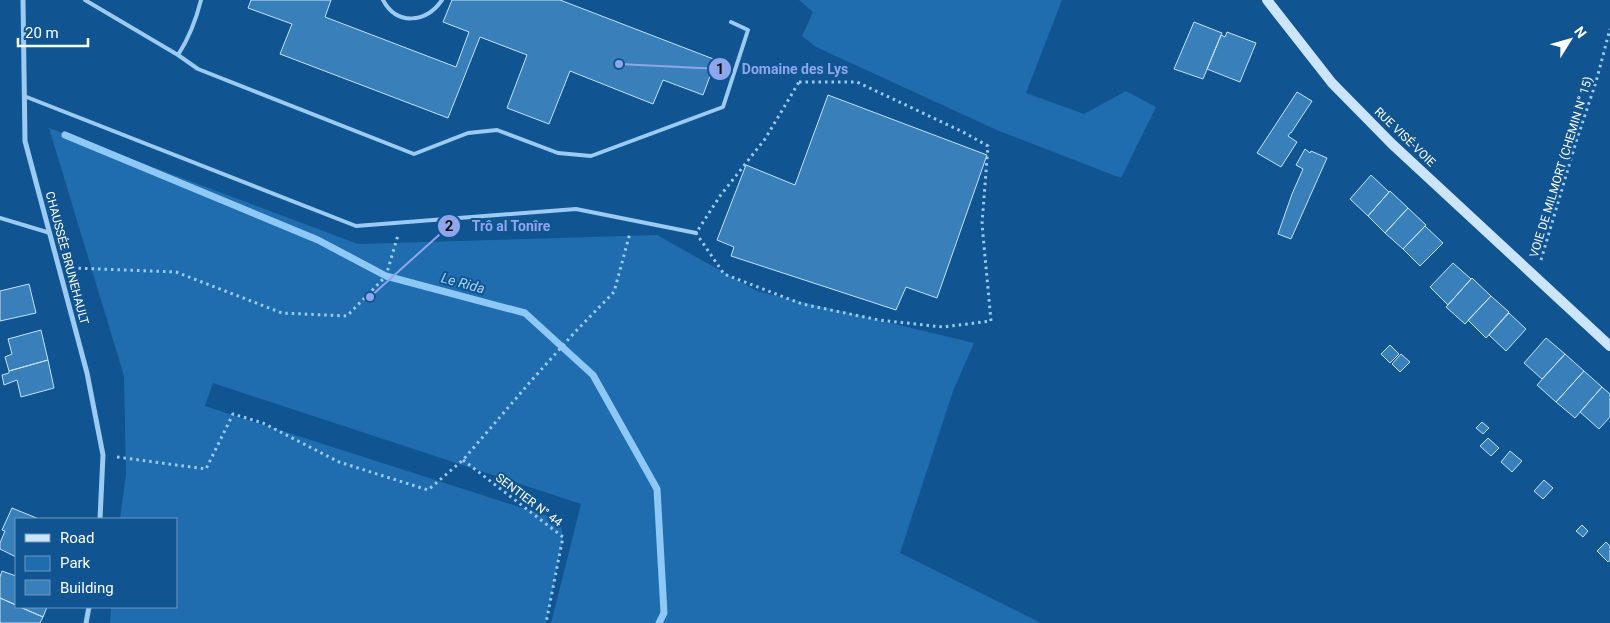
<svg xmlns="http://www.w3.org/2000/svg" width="1610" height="623" font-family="Roboto,sans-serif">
<rect width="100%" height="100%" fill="#105491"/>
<!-- green -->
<path fill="#1f6dae" d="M799 0H1062L1026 93 1084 114 1126 91 1156 107 1121 178 999 131 816 47 802 36 813 12Z
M49 128 358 244 657 235 757 291 974 343 953 391 900 553 1041 623H551L581 504 213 383 205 406 560 520 563 537 546 623H110L111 607H176V519H120L126 474 124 376Z"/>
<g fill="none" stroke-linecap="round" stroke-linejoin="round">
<!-- stream -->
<path stroke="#8dc8f7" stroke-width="7" d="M65 135 318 240 386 276 525 313 593 375 657 489 664 613 659 623"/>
</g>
<!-- building -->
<path fill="#397fb9" stroke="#c3e3fd" d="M251 0H331L325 17 456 67 469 32 443 22 452 0H560L716 60 703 95 663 80 653 104 570 71 549 124 507 108 527 55 480 37 448 118 280 54 292 24 248 8Z
M1194 22 1222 33 1203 79 1174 69Z
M1227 32 1256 43 1240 82 1207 69 1221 35 1225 37Z
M1297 92 1312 101 1291 133V132L1288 136 1297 142 1281 167 1257 153Z
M828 95 987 155 937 298 906 287 896 310 731 256 734 247 717 240 746 165 795 185Z
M1305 149 1310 153 1311 151 1327 158 1291 239 1278 234 1292 194 1303 169 1296 165Z
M1371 175 1389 192 1368 216 1350 199Z
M1390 191 1408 208 1385 233 1368 216Z
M1408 208 1426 225 1403 249 1385 233Z
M1425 226 1443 243 1420 266 1403 249Z
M1453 263 1471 279 1448 305 1430 287Z
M1472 278 1491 296 1465 324 1446 307Z
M29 284 36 313 0 321V291Z
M1491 296 1509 312 1486 338 1468 320Z
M1509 313 1526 329 1506 351 1489 335Z
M41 330 48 360 9 371 5 357 12 354 8 339Z
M1546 338 1565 354 1542 379 1524 363Z
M1390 345 1399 354 1390 363 1381 354Z
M1401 354 1410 362 1400 372 1392 364Z
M1565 354 1584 371 1556 402 1537 385Z
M48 360 54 388 21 397 17 380 4 385 2 375 9 373V371Z
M1584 371 1602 387 1575 418 1556 402Z
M1602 387 1610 394V417L1599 429 1580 412Z
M1482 422 1489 428 1483 434 1476 428Z
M1488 438 1499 448 1491 456 1480 446Z
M1510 451 1522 461 1512 472 1501 462Z
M1544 480 1553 488 1543 499 1534 491Z
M12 508 39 519H16V557L0 549V543L5 531 2 530Z
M1582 525 1588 531 1583 537 1576 531Z
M1606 542 1610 546V560L1608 562 1597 551Z
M2 571 16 576V605L0 598V577Z
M0 598 16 605V607H20L43 617 40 623H0Z
M20 607H47L43 617Z"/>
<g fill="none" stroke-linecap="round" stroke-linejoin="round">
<!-- path -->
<path stroke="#9bcbf3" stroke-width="3" stroke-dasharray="2.5 4" stroke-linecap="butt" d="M799 82H857L963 132 988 146 982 224 991 321 943 327 879 320 802 304 724 274 696 233 720 196 765 139Z
M1541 260 1576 142 1596 82 1610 29
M72 268 176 272 282 313 347 316 386 276 398 235
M117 457 206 469 233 414 263 423 339 462 428 490 463 460 531 381 575 332 614 292 630 233
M463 460 563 537 546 623"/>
<!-- lane -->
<path stroke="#9bcbf3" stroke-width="4" d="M85 0 178 55 198 69 414 154 468 133 497 130 558 153 591 156 723 107 748 30 731 22
M383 0C397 26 426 23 442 0
M178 55C189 38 196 20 201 0
M24 96 356 226 576 209 696 233
M0 218 50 233"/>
<!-- street -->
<path stroke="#9bcbf3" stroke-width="5" d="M23 0 25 141 87 373 103 455 100 519
M86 623 89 607"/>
<!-- secondary -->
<path stroke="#cae5fd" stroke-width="10" d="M1267 0 1332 83 1392 144 1610 346"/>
</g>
<g text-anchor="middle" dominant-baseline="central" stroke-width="4" stroke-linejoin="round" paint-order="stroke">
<!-- street labels -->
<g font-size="12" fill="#fff" stroke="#105491">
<text transform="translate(1405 137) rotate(44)">RUE VISÉ-VOIE</text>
<text transform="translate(1561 167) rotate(-73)">VOIE DE MILMORT (CHEMIN N° 15)</text>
<text transform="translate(67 258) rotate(75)">CHAUSSÉE BRUNEHAULT</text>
<text transform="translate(529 500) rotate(37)">SENTIER N° 44</text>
</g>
<!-- water labels -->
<g font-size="14" font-style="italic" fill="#a7d5fa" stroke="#105491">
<text transform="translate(463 283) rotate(15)">Le Rida</text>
</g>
</g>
<!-- callouts -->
<path fill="none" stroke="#8ea6ec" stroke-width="2" d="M619 64L720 69M370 297L449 226"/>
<g fill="#8ea6ec" stroke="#105491" stroke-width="2">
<circle cx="619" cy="64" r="5"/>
<circle cx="370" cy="297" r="5"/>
<circle cx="720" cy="69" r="12"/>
<circle cx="449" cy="226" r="12"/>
</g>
<g font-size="15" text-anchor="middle" font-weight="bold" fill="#111">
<text x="720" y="74">1</text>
<text x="449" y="231">2</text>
</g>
<g font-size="14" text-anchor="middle" font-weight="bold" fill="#8ea6ec" stroke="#105491" stroke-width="4" stroke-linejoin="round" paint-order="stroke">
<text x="795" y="74">Domaine des Lys</text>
<text x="511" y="231">Trô al Tonîre</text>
</g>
<!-- legend -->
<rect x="15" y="518" width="162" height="90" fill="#105491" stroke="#7098bd"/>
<rect x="25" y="534" width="25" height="8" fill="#cae5fd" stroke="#7098bd"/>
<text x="60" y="543" font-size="15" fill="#ffffff">Road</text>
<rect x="25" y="556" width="25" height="15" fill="#1f6dae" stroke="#7098bd"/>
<text x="60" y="568" font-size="15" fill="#ffffff">Park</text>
<rect x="25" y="580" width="25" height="15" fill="#397fb9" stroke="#7098bd"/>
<text x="60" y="593" font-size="15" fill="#ffffff">Building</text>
<!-- north arrow -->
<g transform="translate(1570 40) rotate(53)" stroke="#105491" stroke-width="4" paint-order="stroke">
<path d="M0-4L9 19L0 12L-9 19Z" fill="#ffffff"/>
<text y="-8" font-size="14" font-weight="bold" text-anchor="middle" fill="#ffffff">N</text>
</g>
<!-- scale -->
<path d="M18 38v8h70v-8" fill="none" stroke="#ffffff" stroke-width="2.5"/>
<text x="25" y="38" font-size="15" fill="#ffffff" stroke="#105491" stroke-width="4" paint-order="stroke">20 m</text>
</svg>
